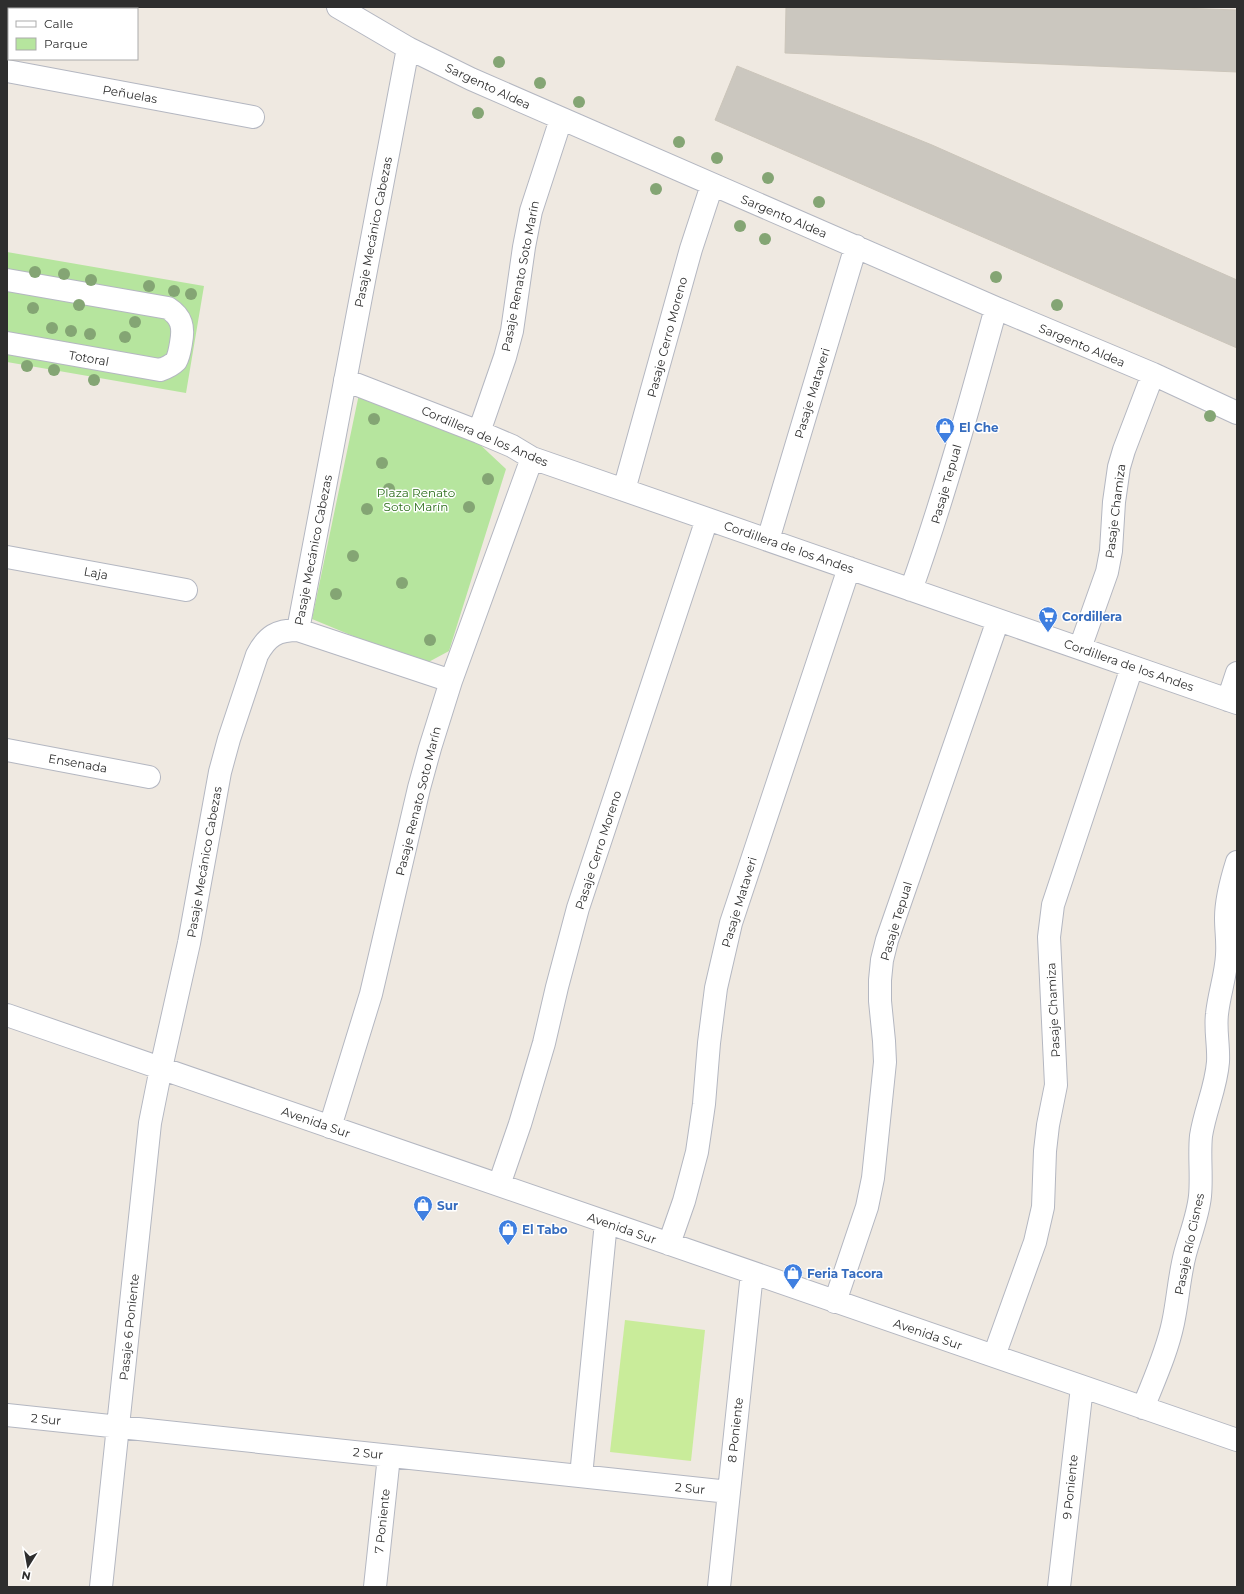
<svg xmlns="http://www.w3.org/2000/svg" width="1244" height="1594" font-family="Montserrat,sans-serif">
<rect width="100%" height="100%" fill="#efe9e1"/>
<!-- green -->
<path fill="#b6e59e" d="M7 252 204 286 186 393 7 362Z
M359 394 474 439 506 469 449 651 423 665 312 619Z"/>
<!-- pitch -->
<path fill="#c9ec9a" d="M625 1320 705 1330 691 1461 610 1452Z"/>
<!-- building -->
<path fill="#cbc7bf" stroke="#cbc5ba" d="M786 7H1151L1237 10V72L785 53Z
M737 66 932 145 1237 280V348L715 120Z"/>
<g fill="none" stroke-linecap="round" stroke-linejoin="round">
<!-- minor casing -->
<g stroke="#b4b7c1" stroke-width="24">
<path id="minor" d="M338 7 408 48 471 79 996 308 1153 374 1237 413
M7 71 253 117
M7 280 168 308C182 317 184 327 181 343 180 349 179 356 176 361 171 366 166 368 160 370L7 343
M345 380 479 432 512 446 532 458 1237 703
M479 432 505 357 512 331 524 247 531 211 561 119
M624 490 691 249 712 185
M768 540 856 246
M7 557 186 590
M911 590C944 497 970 403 996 308
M298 630 408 48
M1080 648 1107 572 1111 551 1114 502 1119 467 1124 450 1153 374
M1228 700 1237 673
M7 750 149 777
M7 1015 1237 1440
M330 1127 371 994 419 788 430 748 451 681 532 458
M499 1185 520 1124 544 1043 557 987 578 908 707 519
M669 1244 684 1201 697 1152 704 1104 709 1043 716 988 731 923 849 568
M835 1302 867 1207 873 1178 885 1062 884 1041 880 1001V980L882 960 887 940 998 620
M994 1356 1035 1242 1043 1207 1045 1151 1048 1125 1056 1085 1049 937 1053 905 1132 667
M1143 1408C1154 1380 1167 1352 1173 1323 1178 1300 1179 1277 1185 1254 1190 1235 1198 1216 1200 1196 1202 1176 1199 1155 1201 1136 1205 1110 1216 1088 1218 1062 1219 1046 1215 1030 1217 1014 1219 994 1226 975 1227 955 1228 942 1226 931 1226 918 1226 899 1231 881 1237 862
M7 1415 729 1492
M581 1476 606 1222
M101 1587 150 1123 161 1068 189 943 220 772 229 739 257 655C267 636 277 630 298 630L451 681
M375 1587 389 1456
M719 1587 752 1273
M1059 1587 1082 1387"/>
</g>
<!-- minor -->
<use href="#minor" stroke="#fff" stroke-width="22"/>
</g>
<!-- trees -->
<g fill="#84a574">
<circle cx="499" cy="62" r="6"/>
<circle cx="540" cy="83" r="6"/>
<circle cx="579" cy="102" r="6"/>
<circle cx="478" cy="113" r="6"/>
<circle cx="679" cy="142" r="6"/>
<circle cx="717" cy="158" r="6"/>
<circle cx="768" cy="178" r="6"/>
<circle cx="656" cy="189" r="6"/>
<circle cx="819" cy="202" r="6"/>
<circle cx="740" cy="226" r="6"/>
<circle cx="765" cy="239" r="6"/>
<circle cx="35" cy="272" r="6"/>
<circle cx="64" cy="274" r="6"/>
<circle cx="996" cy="277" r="6"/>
<circle cx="91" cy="280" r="6"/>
<circle cx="149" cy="286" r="6"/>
<circle cx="174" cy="291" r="6"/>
<circle cx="191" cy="294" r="6"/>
<circle cx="79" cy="305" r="6"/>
<circle cx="1057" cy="305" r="6"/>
<circle cx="33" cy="308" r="6"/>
<circle cx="135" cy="322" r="6"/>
<circle cx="52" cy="328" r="6"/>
<circle cx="71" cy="331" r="6"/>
<circle cx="90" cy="334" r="6"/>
<circle cx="125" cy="337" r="6"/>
<circle cx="27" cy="366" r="6"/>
<circle cx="54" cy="370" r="6"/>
<circle cx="94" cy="380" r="6"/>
<circle cx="1210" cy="416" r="6"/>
<circle cx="374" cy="419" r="6"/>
<circle cx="382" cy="463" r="6"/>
<circle cx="488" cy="479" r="6"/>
<circle cx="389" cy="489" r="6"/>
<circle cx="469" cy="507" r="6"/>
<circle cx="367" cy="509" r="6"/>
<circle cx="353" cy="556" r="6"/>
<circle cx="402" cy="583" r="6"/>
<circle cx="336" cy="594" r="6"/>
<circle cx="430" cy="640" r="6"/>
</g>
<!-- icons -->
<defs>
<g id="shop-pin" transform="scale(1)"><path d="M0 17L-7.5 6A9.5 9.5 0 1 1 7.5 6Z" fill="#3f7fe0" stroke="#fff"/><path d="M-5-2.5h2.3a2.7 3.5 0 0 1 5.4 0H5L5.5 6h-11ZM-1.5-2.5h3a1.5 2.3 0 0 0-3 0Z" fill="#fff"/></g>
<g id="supermarket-pin" transform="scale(1)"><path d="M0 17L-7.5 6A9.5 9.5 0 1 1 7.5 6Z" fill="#3f7fe0" stroke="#fff"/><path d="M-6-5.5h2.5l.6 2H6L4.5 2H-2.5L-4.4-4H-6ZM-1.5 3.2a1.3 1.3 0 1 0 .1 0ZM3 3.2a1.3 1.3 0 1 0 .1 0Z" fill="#fff"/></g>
</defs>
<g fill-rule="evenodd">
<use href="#shop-pin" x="945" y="427"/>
<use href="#supermarket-pin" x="1048" y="616"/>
<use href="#shop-pin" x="423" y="1205"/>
<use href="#shop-pin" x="508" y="1229"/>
<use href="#shop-pin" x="793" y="1273"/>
</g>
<g text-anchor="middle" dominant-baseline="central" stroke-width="3" stroke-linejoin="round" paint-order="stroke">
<!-- street labels -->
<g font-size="12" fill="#2e2e2e" stroke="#fff">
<text transform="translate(488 86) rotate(25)">Sargento Aldea</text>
<text transform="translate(130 94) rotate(10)">Peñuelas</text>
<text transform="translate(784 216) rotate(23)">Sargento Aldea</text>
<text transform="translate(373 232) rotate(-79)">Pasaje Mecánico Cabezas</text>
<text transform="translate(520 276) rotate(-79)">Pasaje Renato Soto Marín</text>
<text transform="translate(667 337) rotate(-75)">Pasaje Cerro Moreno</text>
<text transform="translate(1082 345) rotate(23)">Sargento Aldea</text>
<text transform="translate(89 358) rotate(10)">Totoral</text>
<text transform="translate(812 393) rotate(-73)">Pasaje Mataveri</text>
<text transform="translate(485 436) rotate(23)">Cordillera de los Andes</text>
<text transform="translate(946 484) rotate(-74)">Pasaje Tepual</text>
<text transform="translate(1115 511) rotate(-83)">Pasaje Chamiza</text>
<text transform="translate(789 547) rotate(19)">Cordillera de los Andes</text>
<text transform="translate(313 550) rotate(-79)">Pasaje Mecánico Cabezas</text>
<text transform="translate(96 573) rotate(10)">Laja</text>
<text transform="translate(1129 665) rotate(19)">Cordillera de los Andes</text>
<text transform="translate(78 763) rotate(10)">Ensenada</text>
<text transform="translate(418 801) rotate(-76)">Pasaje Renato Soto Marín</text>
<text transform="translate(598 850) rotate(-72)">Pasaje Cerro Moreno</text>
<text transform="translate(204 862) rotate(-80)">Pasaje Mecánico Cabezas</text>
<text transform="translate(739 902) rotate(-73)">Pasaje Mataveri</text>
<text transform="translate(896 921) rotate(-73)">Pasaje Tepual</text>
<text transform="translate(1053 1010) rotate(-93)">Pasaje Chamiza</text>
<text transform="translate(316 1122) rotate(19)">Avenida Sur</text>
<text transform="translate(622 1228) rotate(19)">Avenida Sur</text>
<text transform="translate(1189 1244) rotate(-78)">Pasaje Río Cisnes</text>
<text transform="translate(129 1327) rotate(-84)">Pasaje 6 Poniente</text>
<text transform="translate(928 1334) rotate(19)">Avenida Sur</text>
<text transform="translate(46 1419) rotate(6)">2 Sur</text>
<text transform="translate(735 1430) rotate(-84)">8 Poniente</text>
<text transform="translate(368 1453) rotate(6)">2 Sur</text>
<text transform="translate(1070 1487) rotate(-84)">9 Poniente</text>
<text transform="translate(690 1488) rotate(6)">2 Sur</text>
<text transform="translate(382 1521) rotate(-84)">7 Poniente</text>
</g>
<!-- shop labels -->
<g font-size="12" font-weight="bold" fill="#366cbe" stroke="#fff" text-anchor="start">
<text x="959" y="427">El Che</text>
<text x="1062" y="616">Cordillera</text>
<text x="437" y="1205">Sur</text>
<text x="522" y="1229">El Tabo</text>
<text x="807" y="1273">Feria Tacora</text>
</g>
<!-- park labels -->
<g font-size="12" fill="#2c6e1b" stroke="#fff">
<text x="416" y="492">Plaza Renato<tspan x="416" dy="14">Soto Marín</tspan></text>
</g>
</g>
<!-- border -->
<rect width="1244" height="1594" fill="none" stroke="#2e2e2e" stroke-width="16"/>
<!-- legend -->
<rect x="8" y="8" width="130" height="52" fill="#ffffff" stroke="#ababab"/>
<rect x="16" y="21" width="20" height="6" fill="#ffffff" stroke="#ababab"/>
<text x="44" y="28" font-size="12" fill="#2e2e2e">Calle</text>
<rect x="16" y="38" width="20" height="12" fill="#b6e59e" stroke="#ababab"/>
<text x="44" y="48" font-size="12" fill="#2e2e2e">Parque</text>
<!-- north arrow -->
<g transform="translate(28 1566) rotate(191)" stroke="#ffffff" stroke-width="3" paint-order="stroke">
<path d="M0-3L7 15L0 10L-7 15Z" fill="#2e2e2e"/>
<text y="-6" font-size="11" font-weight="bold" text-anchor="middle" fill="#2e2e2e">N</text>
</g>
</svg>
